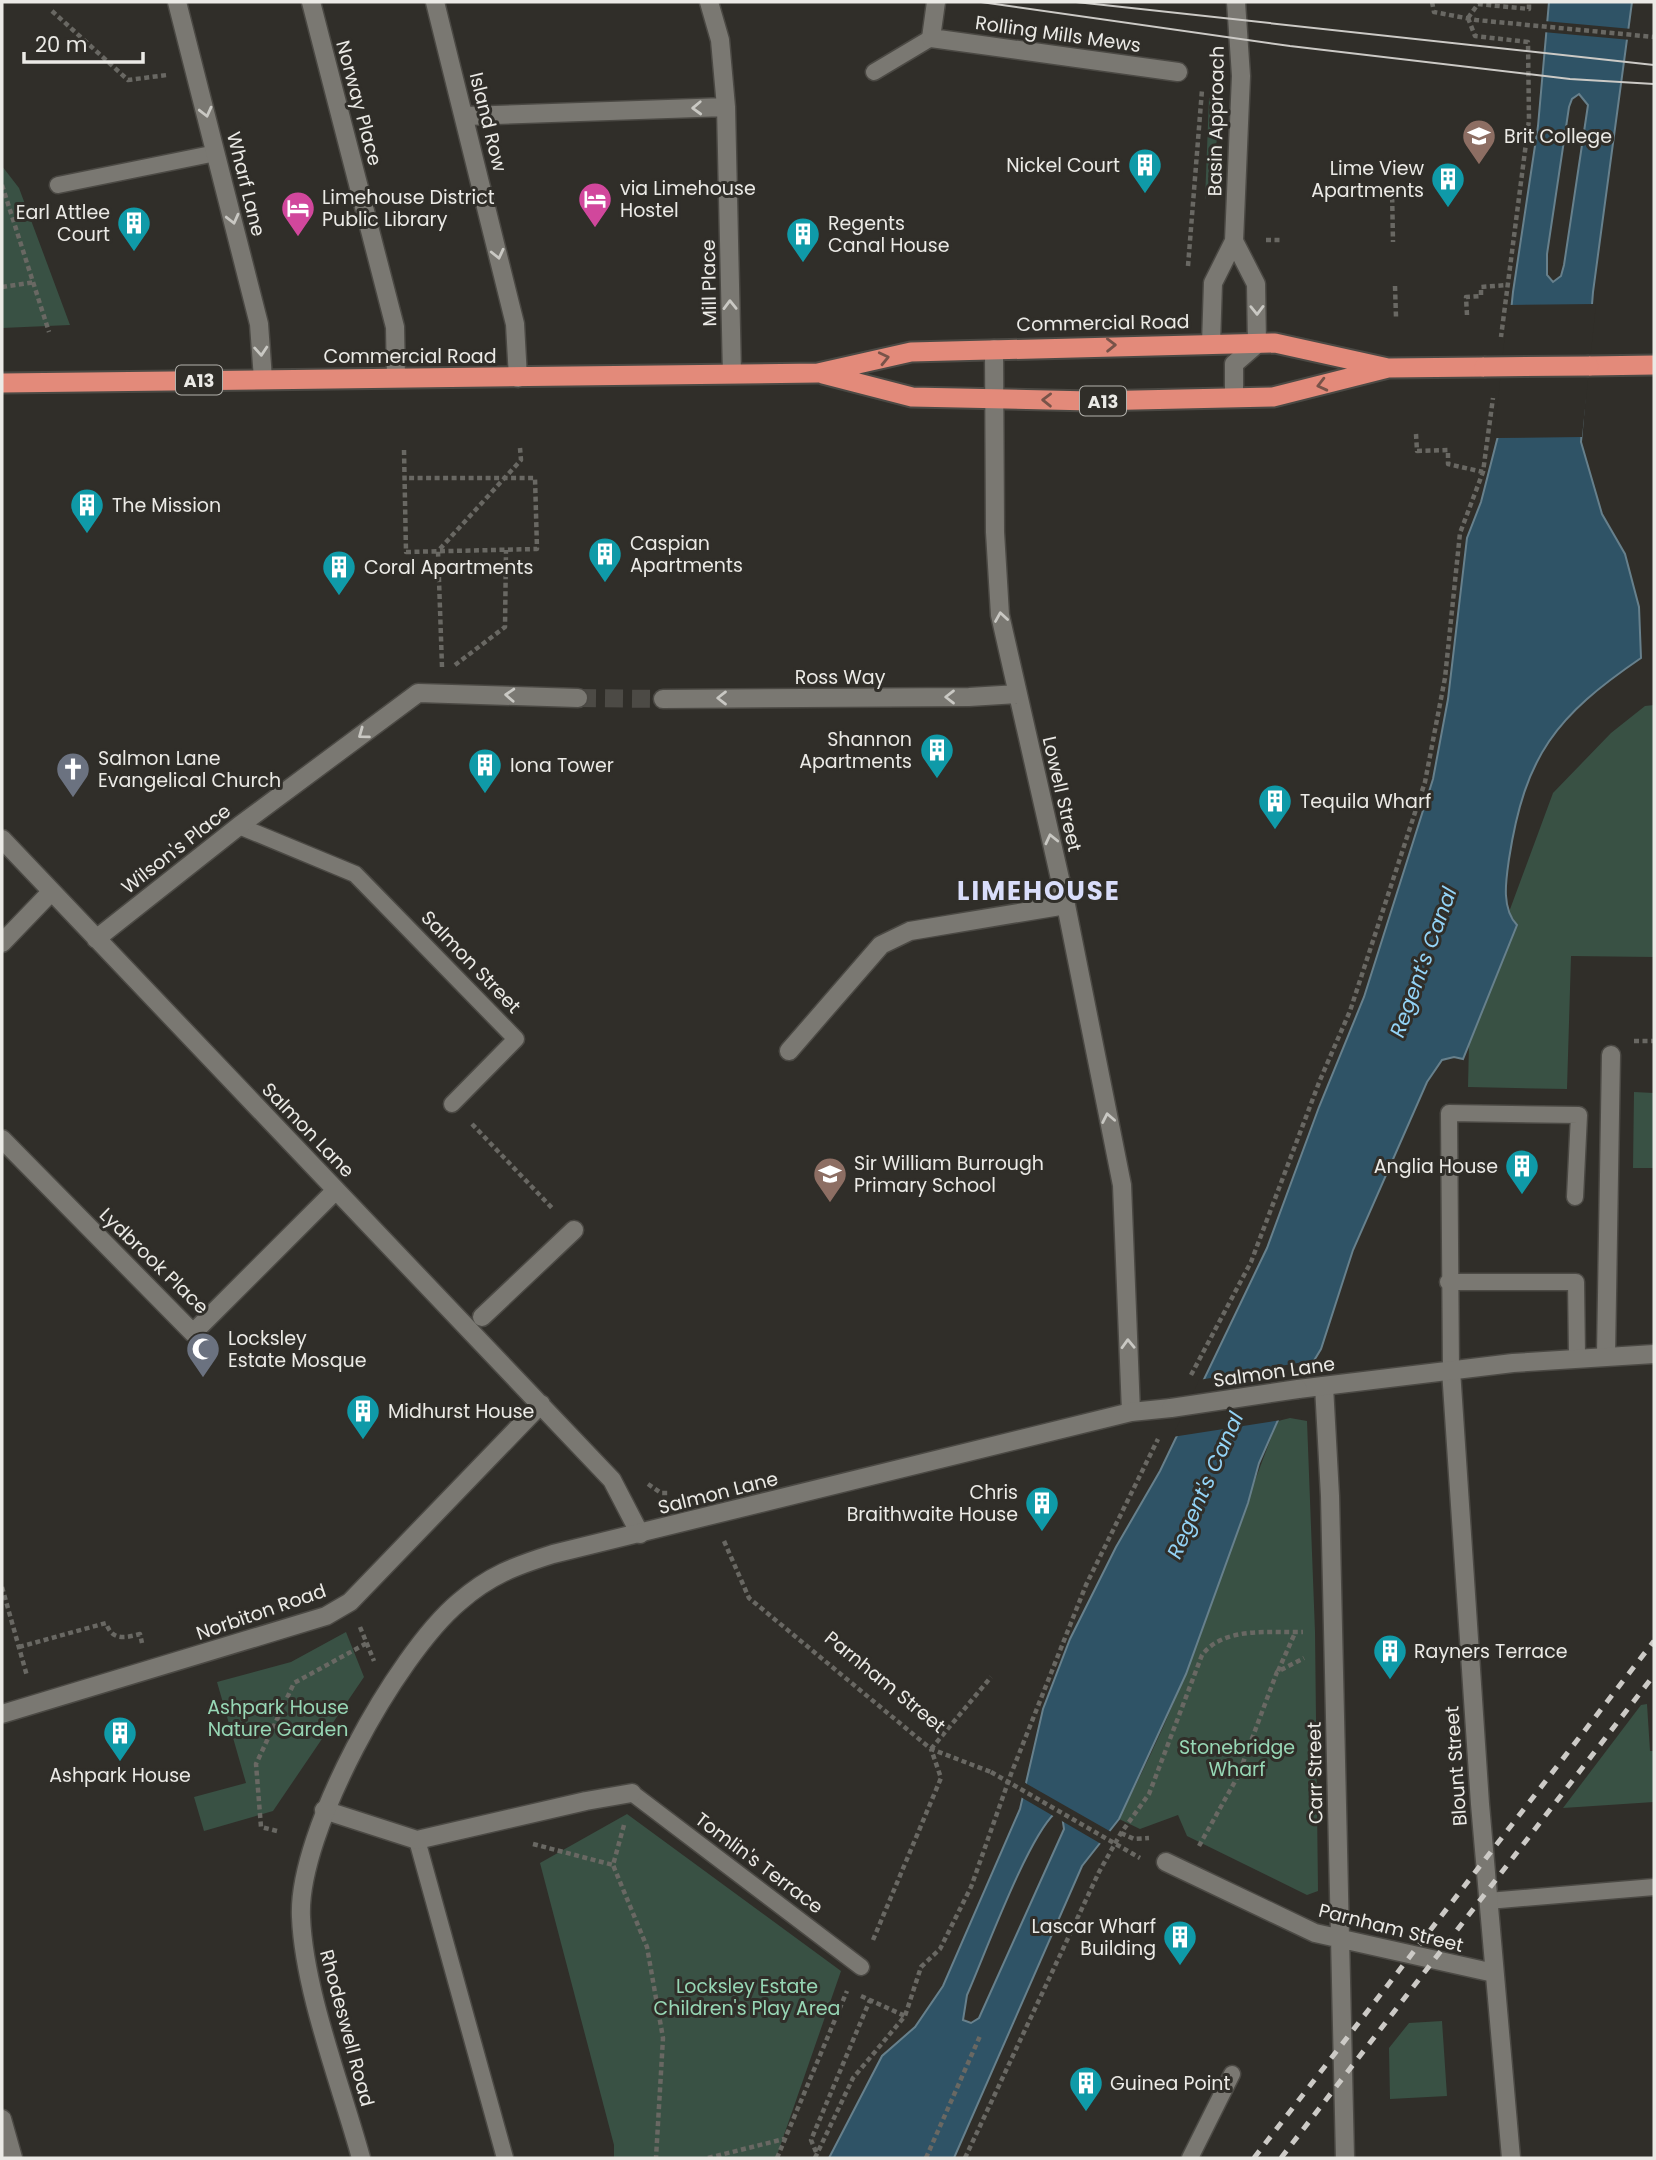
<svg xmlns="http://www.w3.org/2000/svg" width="1656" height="2160" font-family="Poppins,sans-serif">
<rect width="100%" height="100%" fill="#302e29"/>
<!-- green -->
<path fill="#395144" d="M1209 98 1225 99 1205 200Z
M2 166 19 188 70 325 2 328Z
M1654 705V957L1571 956 1567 1089 1468 1087 1469 1044 1517 925 1509 912 1553 793 1611 733 1645 706Z
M1634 1092 1654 1093V1168H1633Z
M1290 1418 1307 1421 1315 1632 1318 1891 1307 1895 1187 1836 1178 1815 1140 1829 1119 1819C1143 1771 1167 1722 1186 1672 1220 1589 1244 1503 1278 1421Z
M346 1632 364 1677 273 1811 204 1831 194 1797 246 1783 217 1682 291 1662Z
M1647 1704 1650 1751H1654V1802L1563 1808 1641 1705Z
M627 1814 841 1971 776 2158H614V2145L540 1863Z
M1442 2021 1447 2096 1390 2099 1389 2048 1409 2023Z"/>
<!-- water -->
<path fill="#2f5366" stroke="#67808c" stroke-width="2" fill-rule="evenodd" d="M1549 2H1632L1593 292 1581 442 1602 514 1625 554 1639 607 1641 658C1556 716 1525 755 1509 859 1506 880 1501 908 1517 925L1463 1059 1454 1057 1442 1060 1427 1082 1353 1250 1321 1349 1278 1420 1259 1463 1248 1503 1186 1674 1119 1819 1082 1866 954 2158H829L882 2056 915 2027 943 1986 1020 1809 1043 1709 1070 1639 1116 1547 1160 1471 1267 1248 1319 1107 1364 997 1433 779 1448 699 1467 538 1481 502 1498 436 1513 292 1538 126ZM1579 94 1588 105 1564 265 1561 276 1553 282 1547 275V254L1569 107 1572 99ZM1055 1813 1062 1815 1064 1829 979 2018 971 2023 963 2020 967 1995C985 1954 1027 1839 1055 1813Z"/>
<!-- pier -->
<path fill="#302e29" d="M1544 21 1632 29 1631 40 1543 32Z
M1596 304 1582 437 1494 438 1508 305Z
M1315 1360 1281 1420 1172 1437 1199 1380Z
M1023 1781 1027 1784 1113 1833 1103 1845 1019 1796Z"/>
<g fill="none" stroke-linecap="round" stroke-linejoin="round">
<!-- minor-tunnel -->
<path stroke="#4c4a45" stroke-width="18" stroke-dasharray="18 9" stroke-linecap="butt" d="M578 698 663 699"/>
<!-- service casing -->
<g stroke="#4b4944" stroke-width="19">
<path id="service" d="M874 72 931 38
M58 185 216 153
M239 826 355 874 516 1039 452 1104
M1448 1282H1576L1577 1356
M1451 1370 1449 1113 1579 1115 1575 1197
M632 1793 861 1967
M417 1840 505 2158
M1488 1901 1654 1887
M1190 2158 1232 2074"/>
</g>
<!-- pedestrian casing -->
<g stroke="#4b4944" stroke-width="21">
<path id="pedestrian" d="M482 1317 574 1230
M1606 1355 1611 1055"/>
</g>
<!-- minor casing -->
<g stroke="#4b4944" stroke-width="21">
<path id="minor" d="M177 2 259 324 263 379
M311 2 395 327 396 378
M435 2 515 324 518 378
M709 2 720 40 726 107
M936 2 931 38 1178 72
M466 116 726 107 732 374
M1211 344 1213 283 1234 241 1241 76 1236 2
M994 349 995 532 1000 615 1066 905 1122 1185 1131 1412
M1234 398V364L1257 344 1256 284 1234 241
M663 699 969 697 1018 694
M2 839 612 1480 640 1534
M96 939 239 826 418 693 578 698
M2 943 51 892
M789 1051 881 945 910 931 1066 905
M2 1139 193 1333 336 1190
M1451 1370 1480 1804 1511 2158
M1324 1386 1330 1496 1345 2158
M2 1714 326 1616 350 1602 541 1404
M324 1810 417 1840 586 1801 632 1793
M1166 1862 1315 1933 1494 1973
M2 2119 13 2158"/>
</g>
<!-- tertiary casing -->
<g stroke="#4b4944" stroke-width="21">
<path id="tertiary" d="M1298 1389 1513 1363 1654 1354
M361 2158C341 2085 304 1991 301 1917 297 1833 396 1655 459 1602 490 1575 515 1566 553 1554L1131 1412 1171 1408"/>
</g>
<!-- trunk casing -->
<g stroke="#4b4944" stroke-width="23">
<path id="trunk" d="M1589 366 1654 365
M823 374 912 397 1091 401 1273 397 1388 368 1484 367
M2 383 818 373 911 352 1275 343 1388 368"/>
</g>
<!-- path -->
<path stroke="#696863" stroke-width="4.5" stroke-dasharray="5 3.5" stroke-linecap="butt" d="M1432 2 1434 12 1476 20 1654 37
M52 11 128 80 167 75
M1468 18 1475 36 1528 42 1529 120 1501 337
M1468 18 1478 4 1529 9V2
M2 185 49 332
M1392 189 1393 242
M1266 240H1283
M1188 266 1202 90
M1395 286 1396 317
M2 287 35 282
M1467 315 1466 297 1481 296V287L1508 285
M1416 434 1417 451 1448 450V464L1483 472
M404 450 406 552 537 549 535 478H406
M455 665 505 627 506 550
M442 667 438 551 521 460 520 448
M1634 1041H1654
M472 1124 553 1209
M1191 1375 1251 1262 1320 1080 1350 1011 1425 782 1445 678 1460 533 1483 472 1493 398
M648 1484 661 1493H668
M724 1541 749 1598 931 1749 991 1772
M2 1587 27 1676
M360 1627 374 1661
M19 1647 106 1623C112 1641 125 1638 140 1634L142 1643
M1278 1671 1295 1633
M931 1749 991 1677
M624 1825 613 1865 647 1947 663 2038 656 2158
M277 1831 261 1827 256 1764 294 1683 367 1643
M1121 1833 1134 1839 1149 1838
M533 1844 613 1865
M1199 1846 1238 1776 1277 1672 1304 1658
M873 1940 941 1778 931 1749
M861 1996 905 2016
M816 2152 811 2140 870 2000
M708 2158 784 2139
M777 2158 847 1991
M815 2158 853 2078 905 2016 921 1967 940 1949 971 1887 1011 1774 1086 1585 1158 1439
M926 2158 980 2036
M965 2158 1099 1872 1121 1833 1149 1794 1202 1655C1224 1626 1270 1633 1303 1632"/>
<!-- service -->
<use href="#service" stroke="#7a7872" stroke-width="16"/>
<!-- pedestrian -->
<use href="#pedestrian" stroke="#7a7872" stroke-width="18"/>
<!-- minor -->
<use href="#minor" stroke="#7a7872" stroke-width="18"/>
<!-- tertiary -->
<use href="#tertiary" stroke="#7a7872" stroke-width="18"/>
<!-- trunk -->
<use href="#trunk" stroke="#e38a7a" stroke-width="19"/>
<!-- tram -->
<path stroke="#cccac6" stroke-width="2" d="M981 2 1290 46 1570 79 1654 84
M1076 2 1654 65"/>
<!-- rail -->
<path stroke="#cccac6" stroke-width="5" stroke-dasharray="9 9" stroke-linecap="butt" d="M1254 2158 1654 1641
M1281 2158 1654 1675"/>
<!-- tertiary-bridge casing -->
<g stroke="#4b4944" stroke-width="21" stroke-linecap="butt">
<path id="tertiary-bridge" d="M1171 1408 1298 1389"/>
</g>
<!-- trunk-bridge casing -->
<g stroke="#4b4944" stroke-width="23" stroke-linecap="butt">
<path id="trunk-bridge" d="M1484 367 1589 366"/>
</g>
<!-- path-bridge -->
<path stroke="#696863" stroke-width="4.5" stroke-dasharray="5 3.5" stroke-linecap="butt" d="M991 1772 1140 1858"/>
<!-- tertiary-bridge -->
<use href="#tertiary-bridge" stroke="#7a7872" stroke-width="18"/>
<!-- trunk-bridge -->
<use href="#trunk-bridge" stroke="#e38a7a" stroke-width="19"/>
</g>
<!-- one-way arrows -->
<defs><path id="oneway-chevron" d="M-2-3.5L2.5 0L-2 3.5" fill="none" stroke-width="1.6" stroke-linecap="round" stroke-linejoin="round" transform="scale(1.75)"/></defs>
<g stroke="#c9c8c3">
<use href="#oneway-chevron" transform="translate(697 108) rotate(178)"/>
<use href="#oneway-chevron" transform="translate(206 112) rotate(76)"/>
<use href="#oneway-chevron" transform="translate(233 219) rotate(76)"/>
<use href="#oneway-chevron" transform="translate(498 254) rotate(77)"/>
<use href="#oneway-chevron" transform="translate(730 305) rotate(-91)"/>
<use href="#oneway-chevron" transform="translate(1257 310) rotate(89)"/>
<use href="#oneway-chevron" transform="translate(261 351) rotate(86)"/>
<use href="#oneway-chevron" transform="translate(1001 617) rotate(-99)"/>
<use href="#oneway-chevron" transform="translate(510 695) rotate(-177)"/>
<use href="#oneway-chevron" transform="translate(950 697) rotate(180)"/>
<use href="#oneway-chevron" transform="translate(722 698) rotate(180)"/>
<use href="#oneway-chevron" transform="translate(363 734) rotate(144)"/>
<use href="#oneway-chevron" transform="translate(1051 839) rotate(-103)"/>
<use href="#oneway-chevron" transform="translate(1108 1118) rotate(-101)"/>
<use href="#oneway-chevron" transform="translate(1128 1344) rotate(-92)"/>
</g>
<g stroke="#785349">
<use href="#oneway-chevron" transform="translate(1111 345) rotate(-1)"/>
<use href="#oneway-chevron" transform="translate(884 358) rotate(-13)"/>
<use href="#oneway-chevron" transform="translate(1322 385) rotate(166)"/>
<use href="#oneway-chevron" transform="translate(1047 400) rotate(-179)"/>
</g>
<!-- icons -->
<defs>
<g id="university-pin" transform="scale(1.75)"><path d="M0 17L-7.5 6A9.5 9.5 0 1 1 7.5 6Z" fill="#8d6e63" stroke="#302e29"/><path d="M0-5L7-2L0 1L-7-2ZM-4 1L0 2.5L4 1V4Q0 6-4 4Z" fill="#fff"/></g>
<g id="building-pin" transform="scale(1.75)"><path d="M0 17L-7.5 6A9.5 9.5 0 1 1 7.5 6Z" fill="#0f9aa8" stroke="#302e29"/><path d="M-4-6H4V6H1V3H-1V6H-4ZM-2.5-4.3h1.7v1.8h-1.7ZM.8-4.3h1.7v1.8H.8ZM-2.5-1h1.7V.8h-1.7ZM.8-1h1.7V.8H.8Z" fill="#fff"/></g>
<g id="hotel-pin" transform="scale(1.75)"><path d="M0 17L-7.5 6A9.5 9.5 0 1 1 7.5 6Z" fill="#d1479c" stroke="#302e29"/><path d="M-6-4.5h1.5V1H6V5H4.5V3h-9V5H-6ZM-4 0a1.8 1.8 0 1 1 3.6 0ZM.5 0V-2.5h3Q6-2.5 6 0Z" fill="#fff"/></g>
<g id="church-pin" transform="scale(1.75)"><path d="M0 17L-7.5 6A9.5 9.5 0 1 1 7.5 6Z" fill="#6b7280" stroke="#302e29"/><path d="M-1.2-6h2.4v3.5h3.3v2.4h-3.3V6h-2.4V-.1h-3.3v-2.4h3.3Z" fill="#fff"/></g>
<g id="school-pin" transform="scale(1.75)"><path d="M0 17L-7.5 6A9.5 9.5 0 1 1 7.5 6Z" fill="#8d6e63" stroke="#302e29"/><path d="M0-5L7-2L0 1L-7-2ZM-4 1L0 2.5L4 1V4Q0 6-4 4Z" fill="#fff"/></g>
<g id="mosque-pin" transform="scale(1.75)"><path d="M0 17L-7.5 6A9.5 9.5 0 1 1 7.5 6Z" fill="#6b7280" stroke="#302e29"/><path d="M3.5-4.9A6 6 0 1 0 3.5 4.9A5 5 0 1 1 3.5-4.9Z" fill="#fff"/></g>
</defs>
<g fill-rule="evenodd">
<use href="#university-pin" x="1479" y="136"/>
<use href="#building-pin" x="1145" y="165"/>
<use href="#building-pin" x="1448" y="179"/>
<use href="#hotel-pin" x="595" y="199"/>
<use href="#hotel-pin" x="298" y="208"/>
<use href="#building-pin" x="134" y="223"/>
<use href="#building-pin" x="803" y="234"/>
<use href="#building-pin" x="87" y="505"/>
<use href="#building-pin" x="605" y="554"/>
<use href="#building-pin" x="339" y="567"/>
<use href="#building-pin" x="937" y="750"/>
<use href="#building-pin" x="485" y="765"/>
<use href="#church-pin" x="73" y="769"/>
<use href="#building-pin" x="1275" y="801"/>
<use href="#building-pin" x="1522" y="1166"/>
<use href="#school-pin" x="830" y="1174"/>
<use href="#mosque-pin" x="203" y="1349"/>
<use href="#building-pin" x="363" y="1411"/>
<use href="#building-pin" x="1042" y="1503"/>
<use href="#building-pin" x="1390" y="1651"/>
<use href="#building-pin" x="120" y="1733"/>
<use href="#building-pin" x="1180" y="1937"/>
<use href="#building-pin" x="1086" y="2083"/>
</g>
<g text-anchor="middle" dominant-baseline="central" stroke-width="6" stroke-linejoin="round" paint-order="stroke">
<!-- shield labels -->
<g fill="#302e29" stroke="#b3b2ad" stroke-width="2">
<rect x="176" y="365.5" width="46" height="29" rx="5"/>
<rect x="1080" y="386.5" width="46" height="29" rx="5"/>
</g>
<g font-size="18" font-weight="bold" fill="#ebeae6">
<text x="199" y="380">A13</text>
<text x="1103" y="401">A13</text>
</g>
<!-- street labels -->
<g font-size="19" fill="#ebeae6" stroke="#302e29">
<text transform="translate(1058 34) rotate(8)">Rolling Mills Mews</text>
<text transform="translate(359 103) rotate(75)">Norway Place</text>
<text transform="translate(1216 121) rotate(-89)">Basin Approach</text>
<text transform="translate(488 122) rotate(76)">Island Row</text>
<text transform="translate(246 184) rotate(76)">Wharf Lane</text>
<text transform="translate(709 283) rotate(-91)">Mill Place</text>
<text transform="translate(1103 323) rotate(-1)">Commercial Road</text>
<text x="410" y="356">Commercial Road</text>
<text x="840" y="677">Ross Way</text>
<text transform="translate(1062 794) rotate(77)">Lowell Street</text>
<text transform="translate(176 849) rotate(-38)">Wilson's Place</text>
<text transform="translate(471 962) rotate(46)">Salmon Street</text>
<text transform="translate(308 1130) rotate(46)">Salmon Lane</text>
<text transform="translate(154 1261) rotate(44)">Lydbrook Place</text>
<text transform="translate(1274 1372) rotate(-8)">Salmon Lane</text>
<text transform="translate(718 1493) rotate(-14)">Salmon Lane</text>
<text transform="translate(261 1612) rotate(-19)">Norbiton Road</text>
<text transform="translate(885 1682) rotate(39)">Parnham Street</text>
<text transform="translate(1456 1766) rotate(-94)">Blount Street</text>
<text transform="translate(1315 1773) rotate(-91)">Carr Street</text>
<text transform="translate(759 1863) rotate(37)">Tomlin's Terrace</text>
<text transform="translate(1391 1928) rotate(14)">Parnham Street</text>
<text transform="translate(347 2028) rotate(75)">Rhodeswell Road</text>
</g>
<!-- poi labels -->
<g font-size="19" fill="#ebeae6" stroke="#302e29" text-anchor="start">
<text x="1504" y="136">Brit College</text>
<text x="1120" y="165" text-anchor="end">Nickel Court</text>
<text x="1424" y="168" text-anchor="end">Lime View<tspan x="1424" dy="22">Apartments</tspan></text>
<text x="620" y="188">via Limehouse<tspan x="620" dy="22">Hostel</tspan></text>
<text x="322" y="197">Limehouse District<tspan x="322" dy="22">Public Library</tspan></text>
<text x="110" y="212" text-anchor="end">Earl Attlee<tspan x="110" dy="22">Court</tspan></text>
<text x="828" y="223">Regents<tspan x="828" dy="22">Canal House</tspan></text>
<text x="112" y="505">The Mission</text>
<text x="630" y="543">Caspian<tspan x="630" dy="22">Apartments</tspan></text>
<text x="364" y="567">Coral Apartments</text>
<text x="912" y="739" text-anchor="end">Shannon<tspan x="912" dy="22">Apartments</tspan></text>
<text x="98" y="758">Salmon Lane<tspan x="98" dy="22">Evangelical Church</tspan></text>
<text x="510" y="765">Iona Tower</text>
<text x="1300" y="801">Tequila Wharf</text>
<text x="854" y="1163">Sir William Burrough<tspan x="854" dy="22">Primary School</tspan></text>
<text x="1498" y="1166" text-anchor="end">Anglia House</text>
<text x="228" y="1338">Locksley<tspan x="228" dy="22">Estate Mosque</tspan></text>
<text x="388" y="1411">Midhurst House</text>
<text x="1018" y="1492" text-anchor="end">Chris<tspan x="1018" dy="22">Braithwaite House</tspan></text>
<text x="1414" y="1651">Rayners Terrace</text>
<text x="120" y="1775" text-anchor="middle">Ashpark House</text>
<text x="1156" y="1926" text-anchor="end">Lascar Wharf<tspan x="1156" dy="22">Building</tspan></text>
<text x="1110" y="2083">Guinea Point</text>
</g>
<!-- park labels -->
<g font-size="19" fill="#97d7b5" stroke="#302e29">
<text x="278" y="1707">Ashpark House<tspan x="278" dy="22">Nature Garden</tspan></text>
<text x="1237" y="1747">Stonebridge<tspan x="1237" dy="22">Wharf</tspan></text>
<text x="747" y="1986">Locksley Estate<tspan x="747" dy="22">Children's Play Area</tspan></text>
</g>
<!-- water labels -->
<g font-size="21" font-style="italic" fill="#93d3f6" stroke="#302e29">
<text transform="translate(1423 962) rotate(-70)">Regent's Canal</text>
<text transform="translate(1205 1485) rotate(-66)">Regent's Canal</text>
</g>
<!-- district labels -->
<g font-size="26" font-weight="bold" letter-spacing="2" fill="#d9ddfa" stroke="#302e29">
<text x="1039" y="891">LIMEHOUSE</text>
</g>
</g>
<!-- border -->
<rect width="1656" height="2160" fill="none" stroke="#ebeae6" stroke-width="7"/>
<!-- scale -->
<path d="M24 52v10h119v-10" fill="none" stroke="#ebeae6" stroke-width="3.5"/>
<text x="35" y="52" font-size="21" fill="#ebeae6" stroke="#302e29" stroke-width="5" paint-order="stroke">20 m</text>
</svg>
